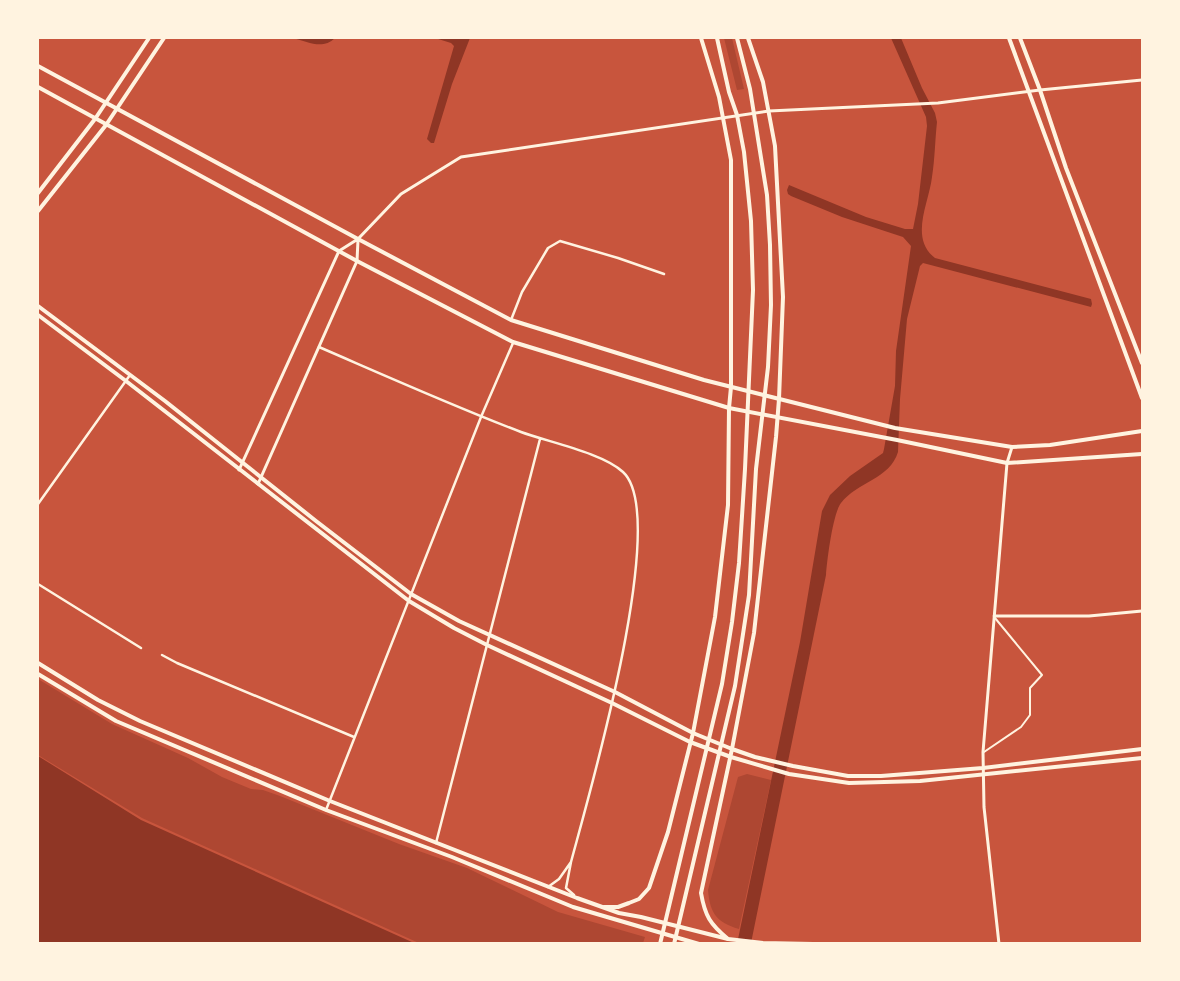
<svg xmlns="http://www.w3.org/2000/svg" width="1180" height="981" font-family="Overpass,sans-serif">
<rect width="100%" height="100%" fill="#c8553d"/>
<!-- green -->
<path fill="#ae4732" d="M724 38H732L744 89 737 90Z
M38 679 112 724 188 758 222 777 251 789 263 790 280 796 399 844 467 868 558 912 645 937 643 943H419L142 818 38 755Z
M747 774 771 780 739 929C716 922 710 913 708 890L738 777Z"/>
<!-- water -->
<path fill="#8f3625" d="M293 38H335C323 50 308 42 293 38Z
M435 38H470L452 84 434 143H431L427 139 454 46 451 43Z
M891 38H901L922 88 935 113 937 122C935 140 935 158 932 177 929 203 909 238 935 258L1091 299 1092 304 1091 307 923 263 920 266 907 319 900 399 898 452C890 479 857 482 841 503 833 513 827 560 826 575L751 943 737 944 800 642 822 511 830 495 850 476 883 453 884 449 895 386 896 351 911 246 903 237 842 217 791 196 788 194 787 190 789 185 866 217 905 229H913L918 204 927 126 926 117Z
M38 756 141 820 414 943H38Z"/>
<g fill="none" stroke-linecap="round" stroke-linejoin="round">
<!-- pedestrian -->
<path stroke="#fff3e0" stroke-width="2" d="M984 752 1021 727 1030 715V688L1042 675 995 618"/>
<!-- minor -->
<path stroke="#fff3e0" stroke-width="2.5" d="M511 320 522 292 548 248 560 241 618 258 664 274
M319 347C386 376 453 406 521 432 548 442 603 453 623 472 671 516 588 798 571 862
M38 504 130 375
M38 584 141 648
M162 655 177 663 354 737
M326 810 481 417 513 343
M436 843 540 439
M548 887 559 879 571 862 566 888 574 895"/>
<!-- tertiary -->
<path stroke="#fff3e0" stroke-width="3" d="M239 470 339 251 358 239 401 194 461 157 769 111 938 103 1040 90 1142 80
M258 484 357 261 358 240
M994 616H1089L1142 611
M999 944 984 807 983 752 1007 463 1012 447"/>
<!-- secondary -->
<path stroke="#fff3e0" stroke-width="4" d="M1009 38 1142 398
M1020 38 1040 90 1066 168 1142 363
M38 66 358 239 511 320 704 380 895 428 1012 447 1050 445 1142 431
M38 87 357 261 513 342 729 408 897 440 1007 463 1142 454
M38 193 95 119 149 38
M38 211 106 125 164 38
M38 663 98 700 140 721 330 801 577 898 619 913 641 917 728 939 763 943 813 944
M38 674 116 721 326 810 452 857 573 907 699 944"/>
<!-- primary -->
<path stroke="#fff3e0" stroke-width="4" d="M38 306 165 401 316 521 411 594 459 621 615 692 693 733 732 749 755 757 793 766 848 776H881L983 768 1142 749
M38 315 126 381 409 601 454 628 487 645 612 703 690 742 731 757 789 774 849 783 920 781 1142 758
M604 907H618L629 903 639 899 649 888 668 832 693 733 715 617 728 505 729 408 731 387V160L719 97 701 38
M728 939C710 924 705 916 701 893L732 749 754 633 776 437 779 399 783 297 775 146 763 82 748 38
M660 944 722 684 732 622 739 563 745 469 753 290 751 221 744 152 737 115 729 92 717 38
M674 944 735 686 749 595 756 469 768 367 771 305 770 245 767 195 750 89 737 38"/>
</g>
<!-- border -->
<rect width="1180" height="981" fill="none" stroke="#fff3e0" stroke-width="78"/>
</svg>
